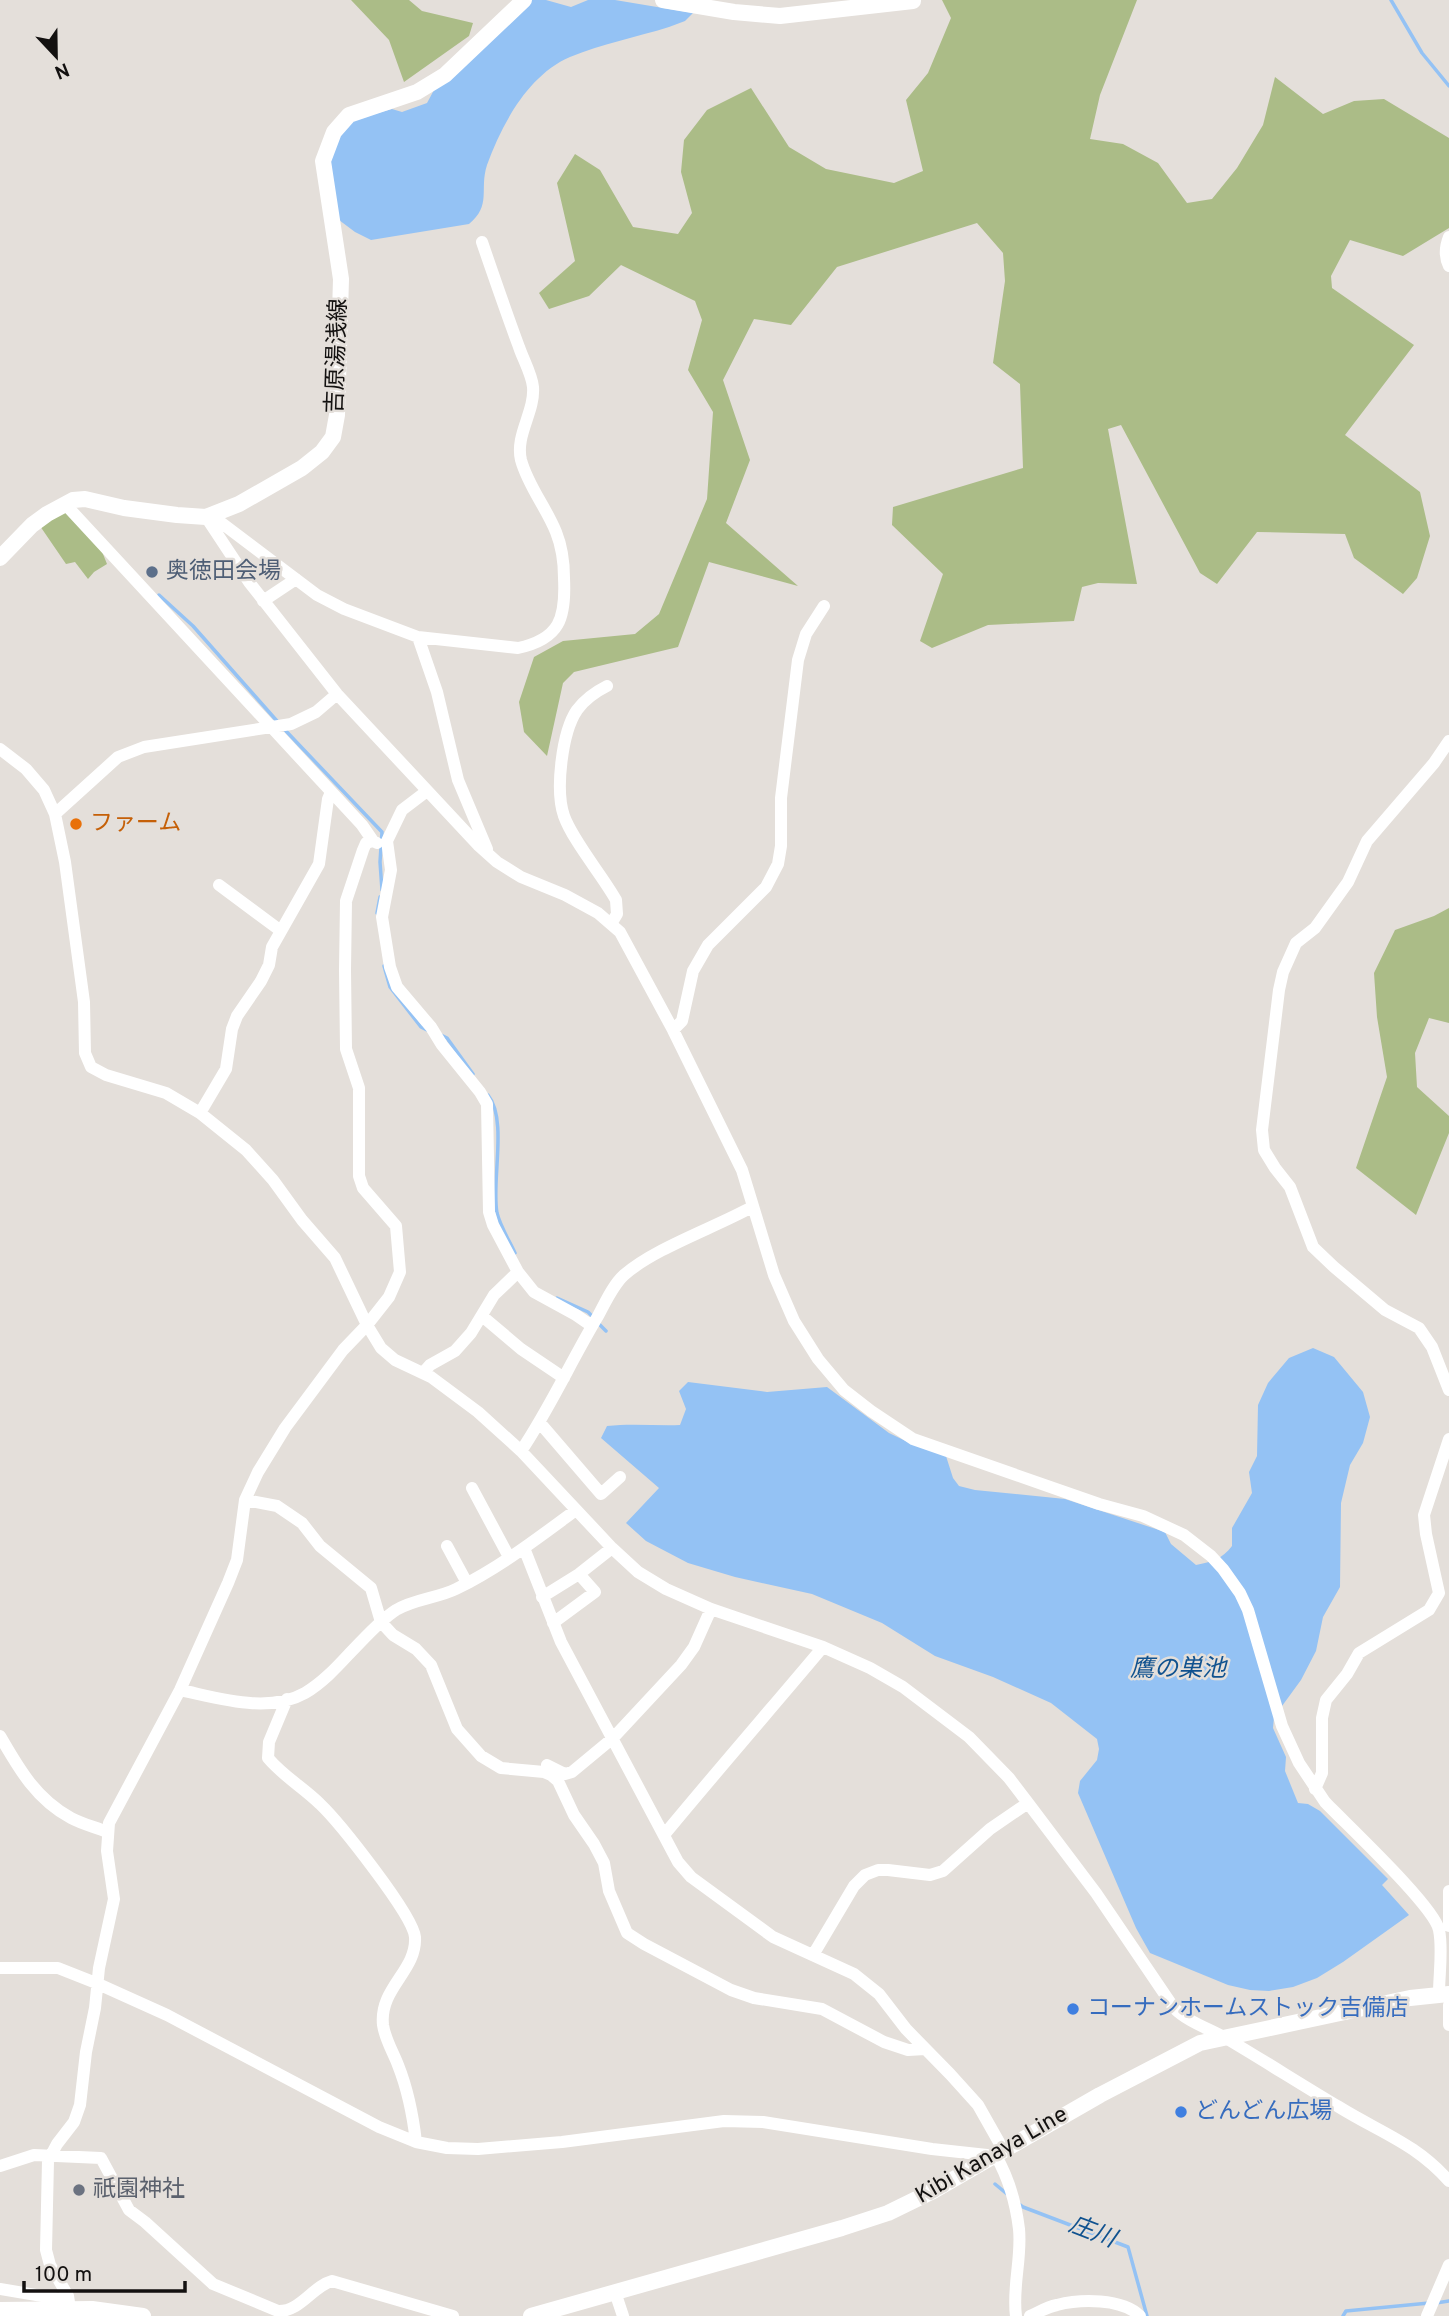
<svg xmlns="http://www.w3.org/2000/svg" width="1449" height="2316" font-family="Overpass,'Noto Sans JP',sans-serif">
<rect width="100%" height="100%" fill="#e4dfda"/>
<!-- green -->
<path fill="#abbc87" d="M351 0H409L422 11 473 23 469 36 404 82 389 40Z
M942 0H1137L1100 95 1090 139 1123 144 1158 163 1187 203 1212 199 1237 168 1263 125 1275 77 1323 114 1354 101 1384 99 1449 138V228L1403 256 1350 240 1331 276 1332 288 1414 345 1345 435 1420 492 1430 536 1417 578 1403 594 1354 558 1345 534 1257 532 1217 584 1200 573 1121 425 1108 429 1137 584 1098 583 1082 587 1074 621 988 625 932 648 920 641 943 574 892 525 893 507 1023 468 1020 384 993 363 1005 281 1003 253 977 223 837 267 791 325 754 319 723 380 750 460 726 523 798 586 709 562 678 647 574 672 563 683 547 756 524 732 519 702 534 657 563 641 635 634 659 614 707 499 713 412 688 370 702 320 695 301 621 265 589 296 549 309 539 293 575 261 557 183 575 154 600 170 633 227 678 234 692 213 681 172 684 140 707 110 751 88 789 147 826 169 894 183 923 171 906 100 928 73 951 18Z
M67 511 99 544 107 564 94 572 88 579 75 562 66 564 40 526Z
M1449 908V1023L1429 1018 1415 1053 1417 1087 1449 1116V1133L1416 1215 1356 1168 1387 1077 1377 1017 1374 973 1395 930 1434 916Z"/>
<!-- water -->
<path fill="#94c2f4" d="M531 0H546L571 7 588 0H615L693 13 685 21 669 27C637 37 601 44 570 57 528 75 502 124 487 165 479 190 492 205 469 224L371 240 355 232 339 220 327 152 346 122 392 109 402 112 427 103 434 90Z
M1313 1348 1334 1357 1363 1392 1370 1417 1363 1443 1350 1465 1341 1503 1340 1587 1323 1617 1316 1651 1301 1680 1274 1717 1273 1728 1286 1757 1285 1771 1298 1803 1308 1804 1320 1811 1388 1879 1382 1885 1409 1915 1343 1962 1317 1978 1293 1987 1269 1991 1250 1990 1228 1985 1150 1953 1136 1928 1078 1793 1080 1781 1097 1760 1099 1749 1097 1739 1051 1703 993 1677 935 1656 882 1623 812 1594 735 1577 688 1563 646 1541 626 1523 659 1488 601 1438 607 1426C632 1423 656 1426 680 1425L686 1409 679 1391 688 1382 767 1392 827 1387 889 1433 912 1444 946 1456 953 1478 959 1486 975 1490 1065 1499 1165 1532 1171 1544 1196 1565C1212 1562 1222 1559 1232 1546V1528L1252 1493 1249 1472 1257 1456 1258 1405 1268 1383 1289 1358Z"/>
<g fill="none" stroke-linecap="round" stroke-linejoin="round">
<!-- stream -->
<path stroke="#94c2f4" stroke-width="3.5" d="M1391 0 1422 53 1449 86
M159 595 193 626 277 721
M285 730 382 832 380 862 382 890
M377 913 380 897
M384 966 390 987 421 1027 427 1030
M441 1035 447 1038 473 1074
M488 1095C508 1120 491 1182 497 1213 500 1226 509 1240 515 1253
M557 1298 588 1312 593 1317
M598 1323 606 1331
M995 2184 1007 2194
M1018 2203 1023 2207 1128 2247 1147 2316
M1436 2303 1449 2301
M1343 2316 1346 2311 1429 2303"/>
<!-- minor -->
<path stroke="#fff" stroke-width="12" d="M1449 237C1445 247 1444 256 1449 266
M65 504 362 825 373 841 377 843
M211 515 317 595 344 609 418 637 518 648C560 639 566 618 564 578 564 562 562 547 556 532 546 507 528 486 521 460 515 435 535 412 533 387 532 375 523 359 519 347 506 312 494 277 482 242
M206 517 249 582 337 694 478 845 497 862 521 877 565 895 598 913 620 932 673 1030 742 1170 774 1275 794 1321 818 1359 844 1390 871 1411 913 1439 1099 1504 1143 1516 1184 1535 1211 1556 1223 1569 1240 1593 1248 1610 1282 1726 1299 1763 1325 1802C1346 1824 1434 1906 1439 1930 1443 1949 1439 1974 1439 1994
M263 601 296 579
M418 637 437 692 458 780 487 849
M607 686C595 692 585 699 577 710 562 732 555 790 564 816 573 841 602 875 616 900L617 914 611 924
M1449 741 1434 763 1367 841 1348 882 1315 928 1296 943 1283 972 1279 990 1262 1130 1264 1150 1275 1168 1290 1187 1313 1247 1334 1267 1385 1310 1419 1328 1432 1347 1449 1390
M0 749 26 769 44 790 55 814 65 862 84 1002 85 1053 91 1067 106 1075 166 1093 200 1113 246 1150 273 1180 302 1220 335 1258 367 1325 381 1348 395 1360 431 1377 478 1412 521 1451 612 1548 638 1572 666 1589 711 1609 823 1647 870 1668 903 1687 969 1737 1009 1778 1028 1803 1096 1893 1174 2008C1189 2023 1211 2029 1229 2040 1266 2062 1302 2085 1339 2107 1381 2133 1415 2143 1449 2181
M427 791 402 810 387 841 391 870 382 917 390 967 397 987 431 1027 442 1045 480 1092 487 1104 489 1212 493 1225 518 1272 534 1292 576 1315 592 1326
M55 814 118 757 144 747 291 724 316 712 337 694
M219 885 281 931
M673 1030 682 1021 693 971 708 945 766 887 778 864 781 846V798L798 660 806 634 824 606
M200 1113 226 1069 232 1029 237 1016 261 981 269 965 272 947 319 864 328 799 331 792
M482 1316 521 1349 564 1378
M423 1373 430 1365 455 1351 471 1333 494 1295 518 1272
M540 1423 601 1494 620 1477
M521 1451C550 1408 571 1361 598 1316 605 1303 613 1285 624 1275 655 1248 714 1228 752 1207
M472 1488 509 1557
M245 1500 277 1506 302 1523 320 1546 371 1588 381 1622 393 1635 416 1649 431 1665 457 1729 481 1756 501 1768 544 1772 551 1775 558 1781 574 1815 594 1844 604 1863 609 1891 627 1933 644 1944 731 1990 754 1998 822 2009 884 2042 908 2050 925 2049
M447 1546 467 1583
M524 1548 561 1642 678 1862 691 1877 773 1937 854 1974 879 1994 906 2029 950 2074 978 2105 1004 2151
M542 1597 579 1574 612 1548
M553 1623 595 1592 579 1574
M180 1690C219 1698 268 1714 305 1693 322 1683 336 1668 349 1654 364 1639 379 1621 396 1610 414 1599 438 1598 456 1589 499 1568 538 1538 576 1510
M287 1699 269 1742 268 1758C283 1776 304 1788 320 1804 339 1822 413 1915 415 1937 417 1971 379 1988 383 2025 385 2039 393 2052 398 2065 408 2090 413 2116 416 2142
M0 1736C19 1769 36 1799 71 1818 82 1824 95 1827 107 1832
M547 1765 565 1774 572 1772 613 1738 681 1665 694 1647 711 1609
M1315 1789 1322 1773V1718L1326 1700 1347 1674 1359 1653 1429 1610 1439 1593 1426 1534 1424 1515 1449 1439
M664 1835C716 1772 770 1710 823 1647
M1449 1891V1926
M813 1955 854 1886 865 1875 878 1870H888L930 1875 943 1871 990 1829 1028 1803
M0 1968H58L96 1983 167 2015 379 2127 416 2142 447 2148 478 2149 562 2142 724 2121 763 2122 932 2149 996 2156C1008 2177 1016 2204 1019 2229 1022 2258 1012 2287 1016 2316
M1449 2005V2025
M0 2166 34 2155 101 2158 129 2210 145 2222 213 2284 278 2311C300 2312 313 2286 332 2281L453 2316
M0 2289 60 2299 70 2305
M615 2292 623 2316
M70 2309 68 2296 50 2265 46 2250 48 2161 57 2144 74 2122 80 2105 86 2052 95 2008 99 1968 114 1899 107 1851 109 1823 180 1690 228 1583 237 1560 245 1500 258 1472 285 1428 343 1350 367 1325 389 1297 400 1272 396 1226 363 1188 359 1176V1088L346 1049 345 970 346 901 363 850 366 843 373 841
M1030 2316C1039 2312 1047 2307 1057 2305 1080 2299 1122 2298 1140 2316
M1427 2316 1449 2265"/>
<!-- major -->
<path stroke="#fff" stroke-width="16" d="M663 0 734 12 780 16 913 1
M0 558 32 525 47 514 73 500 85 499 124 508 177 515 206 517 239 504 302 468 322 452 333 437 337 415 341 279 323 161 334 132 349 115 417 92 445 75 524 0
M0 2310 92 2309 143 2316
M531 2316 842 2228 888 2213 933 2191 1100 2095 1200 2043 1410 1998 1449 1994"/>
</g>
<!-- markers -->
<circle fill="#5c6f8a" stroke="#e4dfda" stroke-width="2.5" cx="152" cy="572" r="7"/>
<circle fill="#e8710a" stroke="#e4dfda" stroke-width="2.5" cx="76" cy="824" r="7"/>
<g fill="#3f7fe0" stroke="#e4dfda" stroke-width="2.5">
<circle cx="1073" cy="2009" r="7"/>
<circle cx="1181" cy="2112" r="7"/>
</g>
<circle fill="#6b7280" stroke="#e4dfda" stroke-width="2.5" cx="79" cy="2190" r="7"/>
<g text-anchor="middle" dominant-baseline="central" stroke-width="5" stroke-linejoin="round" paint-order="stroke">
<!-- street labels -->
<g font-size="23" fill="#131110" stroke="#e4dfda">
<text transform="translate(338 356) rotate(-88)">吉原湯浅線</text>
<text transform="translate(992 2156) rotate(-30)">Kibi Kanaya Line</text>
</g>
<!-- service labels -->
<g font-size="23" fill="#4e5e75" stroke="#e4dfda" text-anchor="start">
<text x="166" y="572">奥徳田会場</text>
</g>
<!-- food labels -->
<g font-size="23" fill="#c56008" stroke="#e4dfda" text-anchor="start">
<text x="90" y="824">ファーム</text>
</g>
<!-- shop labels -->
<g font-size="23" fill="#366cbe" stroke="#e4dfda" text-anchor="start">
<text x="1087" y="2009">コーナンホームストック吉備店</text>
<text x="1195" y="2112">どんどん広場</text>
</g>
<!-- worship labels -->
<g font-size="23" fill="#5b616d" stroke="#e4dfda" text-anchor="start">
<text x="93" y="2190">祇園神社</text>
</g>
<!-- water labels -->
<g font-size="24" font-style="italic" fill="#10528f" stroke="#e4dfda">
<text x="1178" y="1670">鷹の巣池</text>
<text transform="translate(1092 2233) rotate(21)">庄川</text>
</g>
</g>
<!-- north arrow -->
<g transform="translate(56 56) rotate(158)" stroke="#e4dfda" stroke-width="5" paint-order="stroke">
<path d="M0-5L12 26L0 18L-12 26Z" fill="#131110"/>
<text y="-10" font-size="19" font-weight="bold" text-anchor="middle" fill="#131110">N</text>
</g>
<!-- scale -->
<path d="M24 2281v10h161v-10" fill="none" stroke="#131110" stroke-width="3.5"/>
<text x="35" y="2281" font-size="21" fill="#131110" stroke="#e4dfda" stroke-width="5" paint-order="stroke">100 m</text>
</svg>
